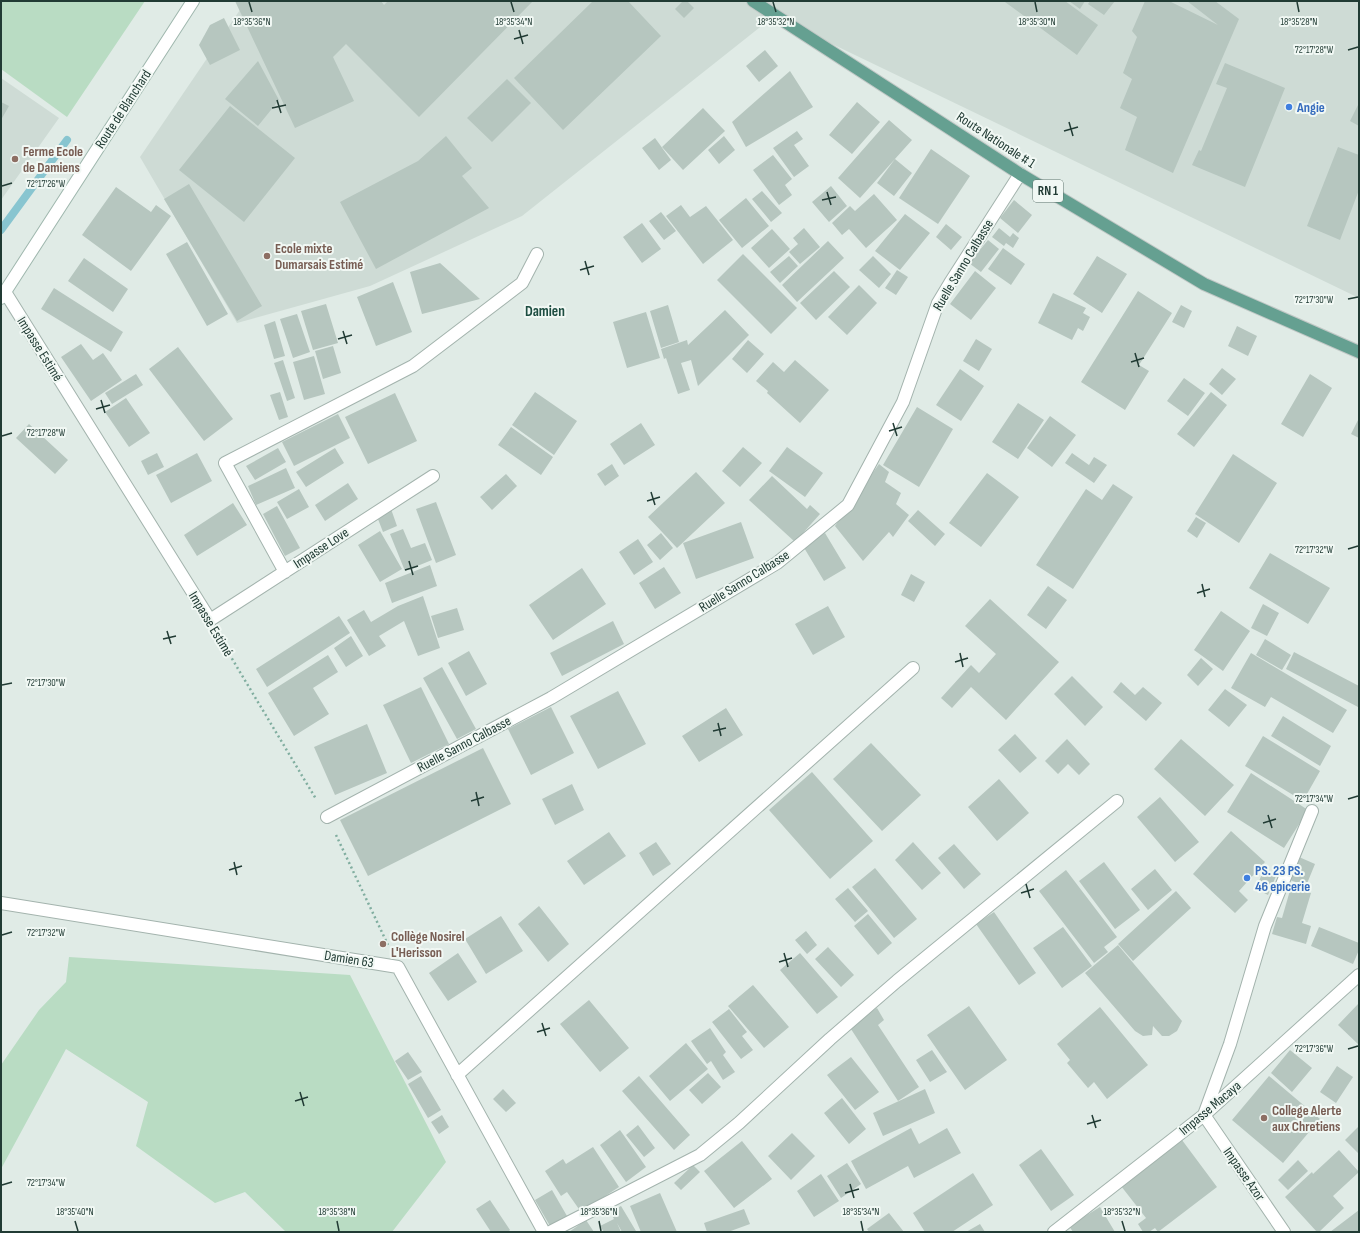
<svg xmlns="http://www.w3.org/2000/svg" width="1360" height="1233" font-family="'Sofia Sans Condensed',sans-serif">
<rect width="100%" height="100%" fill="#e0ebe6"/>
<!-- built -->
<path fill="#cedbd5" d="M246 1H1359V298L774 16 522 216 370 286 237 323 140 157Z
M1 78 59 118 1 200Z"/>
<!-- green -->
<path fill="#b9dcc3" d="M1 1H145L67 117 1 69Z
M69 957 350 975 446 1162 392 1232H286L245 1192 215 1203 136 1146 148 1102 66 1049 1 1169V1065L39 1010 66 982Z"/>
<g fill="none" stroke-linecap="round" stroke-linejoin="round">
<!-- stream -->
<path stroke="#88c5d0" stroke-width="8" d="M1 230 67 140"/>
</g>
<!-- building -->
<path fill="#b6c6bf" d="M235 1H381L384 5 388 1H533L419 117 346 44 333 57 354 101 295 128Z
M593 1H628L661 36 563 130 514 78Z
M683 1H687L694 8 684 18 675 9Z
M1006 1H1065L1098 25 1077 55 1005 2Z
M1069 1H1085L1080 9Z
M1090 1H1115L1104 15 1088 4Z
M1145 1H1169L1218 25 1187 1H1215L1239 19 1173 173 1125 150 1137 117 1120 108 1132 79 1123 73 1137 37 1132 31Z
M224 18 240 50 210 65 199 45 210 25Z
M765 50 778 66 759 82 746 66Z
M258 61 279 100 258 126 225 99Z
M1225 63 1285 88 1245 187 1192 165 1199 150 1201 151 1227 88 1216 84Z
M790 71 813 107 746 147 732 122Z
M507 79 531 103 492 142 467 118Z
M1 102 9 106 1 120Z
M857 102 880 122 852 154 829 135Z
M1359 103V126L1350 121Z
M230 106 295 158 244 222 179 170Z
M703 108 725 131 683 170 662 147Z
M889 120 912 140 860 198 838 178Z
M797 131 803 139 794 145 809 166 794 177 773 148Z
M446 136 472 168 462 176 489 208 376 269 340 202 418 161Z
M724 136 735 150 719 164 708 150Z
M655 138 671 160 659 170 642 148Z
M1338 147 1359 155V190L1340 240 1307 226Z
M931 149 970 176 938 224 899 198Z
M773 155 792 179 785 185 792 195 779 205 753 170Z
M895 159 912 173 894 196 877 183Z
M189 184 262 306 237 321 164 199Z
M831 186 847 206 829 222 812 202Z
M116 187 151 212 156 205 171 216 131 271 82 235Z
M762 191 782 213 771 222 752 199Z
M874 194 897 220 866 248 849 229 842 235 832 223 850 206 855 211Z
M746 198 769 226 742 248 719 220Z
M1014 200 1032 215 1018 233 1000 218Z
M681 205 690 217 706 206 733 240 703 264 666 216Z
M661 212 676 231 664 240 649 221Z
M905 214 930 233 900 270 875 251Z
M642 223 661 249 642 263 623 237Z
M946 224 962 237 951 250 936 237Z
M804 228 820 247 800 264 789 252 798 244 793 238Z
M999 228 1010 237 1013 233 1019 238 1013 248 1006 243 1004 246 992 237Z
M772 229 790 249 769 268 751 248Z
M988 240 999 249 981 272 969 263Z
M828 241 844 258 797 302 782 285Z
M187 242 228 314 207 326 166 254Z
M1003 248 1025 264 1011 285 988 269Z
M743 254 797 308 771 334 717 280Z
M789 256 798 266 780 283 770 272Z
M873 256 891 274 879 288 859 270Z
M1097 256 1127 274 1102 313 1073 294Z
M84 258 128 289 113 312 68 281Z
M440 263 480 299 422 314 410 272Z
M897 270 908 277 896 295 885 288Z
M834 271 850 287 816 320 800 303Z
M975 271 996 288 971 320 950 304Z
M393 282 412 332 376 346 357 297Z
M859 285 877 303 847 335 828 317Z
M54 288 123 332 111 352 41 309Z
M1138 291 1172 313 1139 365 1149 371 1125 410 1081 382Z
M1053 293 1086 308 1083 313 1090 317 1083 331 1078 328 1072 340 1038 323Z
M326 304 338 343 313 350 301 311Z
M668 305 679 342 661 348 650 311Z
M1181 305 1192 311 1184 328 1172 322Z
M725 310 749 335 698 386 691 360 681 363 690 390 678 394 666 358 664 359 661 349 687 340 688 345Z
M646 312 660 358 627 368 613 322Z
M297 314 310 352 293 358 280 319Z
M275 321 285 356 274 359 264 325Z
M1237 326 1257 336 1248 356 1228 346Z
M976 339 992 349 979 371 963 361Z
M748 340 764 354 747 373 732 359Z
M81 344 93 360 103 353 122 380 91 401 61 357Z
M333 346 341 373 323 379 315 351Z
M178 347 233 419 204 441 149 369Z
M314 356 325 394 304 400 293 362Z
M283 360 295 398 287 401 274 363Z
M795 360 829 390 800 423 767 393 768 391 756 381 773 362 784 372Z
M1222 368 1236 379 1222 395 1209 384Z
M960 369 984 386 961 421 936 405Z
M136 374 143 385 112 404 105 393Z
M1310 374 1332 388 1303 437 1281 424Z
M1184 378 1205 393 1188 416 1167 401Z
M280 392 288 417 279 420 270 395Z
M535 392 577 421 554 455 512 425Z
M1211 392 1227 405 1194 447 1177 434Z
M395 393 417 441 368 464 345 417Z
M126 398 150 433 129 447 105 412Z
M1018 403 1044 420 1018 459 992 442Z
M917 407 953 429 919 487 883 465Z
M338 414 350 438 294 466 282 442Z
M1050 416 1076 435 1052 467 1027 448Z
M1359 418V438L1351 434Z
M641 423 655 445 624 465 610 444Z
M29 424 68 460 55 474 16 438Z
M511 427 553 457 541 475 498 445Z
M743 447 762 463 740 487 722 471Z
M787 447 823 473 805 497 769 471Z
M278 448 286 462 255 480 246 466Z
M335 448 344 463 306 487 296 472Z
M157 453 164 467 148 475 141 461Z
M197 453 212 481 171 503 156 475Z
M1072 453 1089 465 1094 457 1107 465 1094 483 1065 463Z
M1233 454 1277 483 1239 543 1195 514Z
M612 464 619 476 605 486 597 474Z
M879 464 889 472 885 482 901 493 896 504 909 515 893 537 889 532 863 561 835 526Z
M286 468 295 488 256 505 248 486Z
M696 472 725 503 677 548 648 517Z
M987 473 1019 497 981 547 949 523Z
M506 474 517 486 492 510 480 497Z
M772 476 807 509 810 505 820 514 795 542 749 500Z
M348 483 358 499 325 521 315 505Z
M1113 484 1133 497 1073 589 1036 565 1086 489 1102 500Z
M299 489 309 507 287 519 277 502Z
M436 502 456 555 436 563 416 509Z
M233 503 247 525 197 556 184 535Z
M277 506 300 548 285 556 263 514Z
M391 509 397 526 383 532 376 514Z
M918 510 945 534 935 546 908 521Z
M1196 517 1206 523 1197 538 1187 531Z
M741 522 754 558 696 579 683 543Z
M403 529 411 548 425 543 432 560 405 571 390 534Z
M380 531 402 569 380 582 358 545Z
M661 533 673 548 660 560 647 545Z
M825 533 846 568 824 581 803 546Z
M638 539 653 562 634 575 619 552Z
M1270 553 1330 588 1308 624 1249 588Z
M430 565 437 586 392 603 385 583Z
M664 567 681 593 655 609 639 583Z
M582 568 606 604 553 640 529 605Z
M911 574 925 582 914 602 901 595Z
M1048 586 1067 600 1046 629 1027 615Z
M423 596 440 648 418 656 404 621 379 636 386 646 369 656 347 620 364 610 371 622 398 606Z
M990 599 1059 662 1006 720 971 687 952 708 941 698 971 665 979 673 996 654 965 626Z
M1263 604 1279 613 1267 636 1251 628Z
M828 606 845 637 813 655 795 624Z
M457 608 464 630 438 638 431 616Z
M1221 611 1250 631 1223 671 1194 650Z
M339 616 350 633 267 687 256 669Z
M613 621 624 644 562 676 550 653Z
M351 636 363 656 346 667 334 648Z
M1265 639 1291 655 1282 670 1256 655Z
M469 651 487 684 466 696 448 663Z
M1294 652 1359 686 1358 707 1286 669Z
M1251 653 1347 710 1333 733 1271 697 1265 707 1231 688Z
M328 655 338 672 313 688 329 714 294 736 268 693Z
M1201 658 1213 669 1198 686 1187 675Z
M442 667 476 729 457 739 423 678Z
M1072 676 1103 707 1085 726 1054 694Z
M1121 682 1135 695 1143 687 1162 703 1146 721 1113 692Z
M421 687 449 744 411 763 383 705Z
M1225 689 1247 705 1229 727 1208 710Z
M618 691 646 744 598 769 570 716Z
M551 707 574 753 531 775 508 729Z
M726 708 743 735 699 762 682 736Z
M1283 716 1331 746 1320 766 1271 736Z
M367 724 387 773 335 795 314 747Z
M1015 734 1037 758 1020 773 998 750Z
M1263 736 1320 771 1303 801 1245 766Z
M1067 739 1090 764 1079 775 1068 764 1058 774 1045 761Z
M1181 739 1234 785 1205 816 1154 769Z
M871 743 921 795 882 831 833 779Z
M483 748 511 804 368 876 340 820Z
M812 772 873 841 830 879 769 810Z
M1251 773 1308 810 1284 848 1227 812Z
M999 779 1029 813 997 841 968 807Z
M572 784 584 810 555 825 542 799Z
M1160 797 1199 842 1175 862 1137 817Z
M1231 831 1265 862 1239 891 1248 900 1235 913 1193 874Z
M609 832 626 856 584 885 567 861Z
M656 842 671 864 653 876 639 853Z
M913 842 941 873 922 890 895 860Z
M954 844 981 874 964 889 938 858Z
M1299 857 1315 864 1306 886 1290 880Z
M1104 862 1140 910 1115 929 1079 881Z
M875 868 917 919 894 938 852 887Z
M1155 869 1172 890 1148 910 1131 889Z
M1066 870 1117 937 1104 947 1108 952 1094 963 1039 891Z
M1263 871 1276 876 1268 895 1256 889Z
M1291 887 1311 893 1302 923 1311 926 1306 944 1272 934 1277 917 1282 918Z
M848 888 868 911 855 922 835 899Z
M1176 891 1191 908 1133 961 1118 944Z
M539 906 569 944 548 962 518 924Z
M994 912 1036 973 1019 985 976 924Z
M868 914 892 943 878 955 854 926Z
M501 916 523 951 486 974 465 939Z
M1063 927 1092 966 1062 988 1033 948Z
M1319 927 1359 943V950L1353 964 1311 946Z
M806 931 817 945 807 954 795 940Z
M1118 945 1182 1021 1177 1031 1169 1036H1162L1153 1026 1152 1035 1143 1036 1135 1031 1085 973Z
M828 947 854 975 841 987 815 959Z
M458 953 477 982 448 1001 429 973Z
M800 953 838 997 817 1014 780 970Z
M753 985 789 1027 764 1048 728 1006Z
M589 1000 629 1048 600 1072 560 1024Z
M1359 1003V1045L1338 1025Z
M969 1006 1007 1060 965 1090 927 1035Z
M1100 1007 1148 1065 1107 1099 1094 1082 1088 1088 1067 1063 1070 1060 1057 1044Z
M877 1008 884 1020 878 1025 919 1087 898 1101 849 1026Z
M729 1009 747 1032 742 1036 753 1050 741 1059 712 1022Z
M710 1028 726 1052 723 1055 735 1072 723 1080 711 1061 707 1064 691 1041Z
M686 1043 708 1069 670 1101 649 1076Z
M932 1050 947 1072 930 1082 916 1060Z
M1290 1050 1312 1068 1292 1092 1271 1073Z
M408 1052 422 1072 408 1080 395 1061Z
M851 1057 879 1092 855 1110 827 1075Z
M1337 1066 1353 1077 1336 1103 1320 1092Z
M708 1073 721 1087 702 1104 689 1090Z
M421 1076 441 1110 428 1118 408 1084Z
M639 1076 690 1135 674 1150 622 1091Z
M1269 1076 1320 1119 1283 1163 1232 1120Z
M503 1089 516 1103 506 1112 493 1099Z
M925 1089 935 1113 883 1136 873 1113Z
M842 1098 866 1129 849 1144 824 1113Z
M442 1115 449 1127 439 1134 431 1122Z
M638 1125 655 1148 644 1157 626 1135Z
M1359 1126V1154L1345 1140Z
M911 1128 919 1144 947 1128 961 1153 914 1178 908 1166 866 1189 851 1161Z
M620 1130 646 1167 626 1182 600 1145Z
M792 1133 815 1156 791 1180 768 1156Z
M1182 1140 1217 1187 1158 1232 1155 1228 1149 1232H1143L1138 1224 1146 1218 1121 1186Z
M742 1141 772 1179 734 1208 704 1171Z
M593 1147 619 1187 581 1212 567 1192 561 1196 545 1171 563 1159 566 1164Z
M1041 1149 1074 1195 1051 1211 1019 1165Z
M1339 1150 1359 1172 1333 1196 1344 1208 1319 1232H1317L1285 1197 1312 1172 1313 1174Z
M1298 1160 1308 1171 1288 1190 1278 1180Z
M847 1163 861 1184 841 1198 827 1176Z
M693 1165 700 1172 681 1190 674 1183Z
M973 1173 993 1205 952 1232H925L913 1213Z
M821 1174 839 1201 814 1217 797 1191Z
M552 1190 567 1216 550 1226 535 1200Z
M660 1193 677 1232H641L630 1206Z
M490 1200 510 1230 508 1232H491L476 1209Z
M621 1206 636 1231 622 1232 617 1223 621 1232H604L600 1226 614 1219 610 1212Z
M1100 1207 1115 1232H1073L1069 1226Z
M744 1209 750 1224 728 1232H707L704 1223Z
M1359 1210V1232H1330Z
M889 1213 904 1232H869L867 1229Z
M586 1220 594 1232H569Z
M980 1224 985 1232H966Z"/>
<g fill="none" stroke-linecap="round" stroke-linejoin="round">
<!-- street casing -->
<g stroke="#a3b3ad" stroke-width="14">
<path id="street" d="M5 292 210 620 433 476
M285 572 225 463 413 366 522 283 537 254
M327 817 551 698 777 563 848 505 903 402 938 303 950 283 1020 174
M1 903 398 967 544 1232
M457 1075 913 668
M550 1232 700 1155 739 1123 830 1039 897 981 1117 801
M1054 1232 1204 1115 1359 975
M1284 1232 1204 1115 1230 1044 1265 926 1312 811"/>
</g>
<!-- secondary casing -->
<g stroke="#9fb7ae" stroke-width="14">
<path id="secondary" d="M1 298 193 1"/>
</g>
<!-- primary casing -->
<g stroke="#c1c8c6" stroke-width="14">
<path id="primary" d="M753 1 1020 174 1204 284 1359 352"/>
</g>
<!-- path -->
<path stroke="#81aea0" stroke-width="2.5" stroke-dasharray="2 3" stroke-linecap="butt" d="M219 637 316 799
M336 835 388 945"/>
<!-- street -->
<use href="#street" stroke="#fff" stroke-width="12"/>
<!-- secondary -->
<use href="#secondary" stroke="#fff" stroke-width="12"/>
<!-- primary -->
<use href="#primary" stroke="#65a091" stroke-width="12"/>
</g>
<!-- ticks -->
<path fill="none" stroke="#213b34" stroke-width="1.5" d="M249 2 252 12M511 2 514 12M773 2 776 12M1035 2 1037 12M1297 2 1299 12M519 30 523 44M514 39 528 35M1348 50 1358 47M277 100 281 113M272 108 286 105M1069 122 1073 136M1064 131 1078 127M2 186 12 183M827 192 831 205M822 200 836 197M585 261 589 275M580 270 594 266M1348 299 1358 297M343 331 347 344M338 339 352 335M1135 353 1139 367M1131 362 1144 358M101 400 105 413M96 409 110 405M893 423 897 436M889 431 902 427M2 436 12 433M651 492 655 505M647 501 660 497M1348 549 1358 546M409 561 413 575M405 570 418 566M1202 584 1205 597M1197 593 1210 589M167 631 171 644M163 639 176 636M960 653 963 667M955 662 968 658M2 685 12 683M718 723 721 736M713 731 726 728M476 792 479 806M1348 799 1358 796M471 801 484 797M1268 815 1272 828M1263 823 1276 819M234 862 237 875M229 870 242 866M1026 884 1030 898M1021 893 1034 889M2 935 12 932M784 953 788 967M779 962 792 958M542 1023 546 1036M537 1032 550 1028M1348 1049 1358 1046M300 1092 304 1106M295 1101 308 1097M1092 1115 1096 1128M1087 1124 1101 1120M850 1184 854 1198M2 1185 12 1182M845 1193 859 1189M75 1221 78 1231M337 1221 339 1231M599 1221 601 1231M861 1221 863 1231M1122 1221 1125 1231"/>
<!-- markers -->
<g fill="#3f7fe0" stroke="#f1f8f4" stroke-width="1.5">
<circle cx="1289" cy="107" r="4"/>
<circle cx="1247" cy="878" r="4"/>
</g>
<g fill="#8d6e63" stroke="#f1f8f4" stroke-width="1.5">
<circle cx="15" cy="159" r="4"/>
<circle cx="267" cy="256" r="4"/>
<circle cx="383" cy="944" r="4"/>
<circle cx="1264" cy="1118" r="4"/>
</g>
<g text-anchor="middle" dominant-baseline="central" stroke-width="4" stroke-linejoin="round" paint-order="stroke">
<!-- shield labels -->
<rect fill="#f1f8f4" stroke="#5f746e" stroke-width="1" x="1033" y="180" width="30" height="22" rx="3"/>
<g font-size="13" font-weight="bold" fill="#213b34">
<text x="1048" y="191">RN 1</text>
</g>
<!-- shop labels -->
<g font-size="14" font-weight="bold" fill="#366cbe" stroke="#f1f8f4" text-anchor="start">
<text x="1297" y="107">Angie</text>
<text x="1255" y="870">PS. 23 PS.<tspan x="1255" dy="16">46 epicerie</tspan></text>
</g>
<!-- street labels -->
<g font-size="14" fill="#213b34" stroke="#f1f8f4">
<text transform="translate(123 109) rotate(-57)">Route de Blanchard</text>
<text transform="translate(996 140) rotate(33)">Route Nationale # 1</text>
<text transform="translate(963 265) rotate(-59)">Ruelle Sanno Calbasse</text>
<text transform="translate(40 349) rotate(58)">Impasse Estimé</text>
<text transform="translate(321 548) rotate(-33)">Impasse Love</text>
<text transform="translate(744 581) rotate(-32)">Ruelle Sanno Calbasse</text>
<text transform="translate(211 624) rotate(59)">Impasse Estimé</text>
<text transform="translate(464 744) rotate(-28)">Ruelle Sanno Calbasse</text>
<text transform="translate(349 959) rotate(9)">Damien 63</text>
<text transform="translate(1210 1108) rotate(-40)">Impasse Macaya</text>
<text transform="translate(1244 1174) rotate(55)">Impasse Azor</text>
</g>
<!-- education labels -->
<g font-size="14" font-weight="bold" fill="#785e54" stroke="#f1f8f4" text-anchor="start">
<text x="23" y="151">Ferme Ecole<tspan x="23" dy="16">de Damiens</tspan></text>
<text x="275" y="248">Ecole mixte<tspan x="275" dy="16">Dumarsais Estimé</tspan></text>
<text x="391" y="936">Collège Nosirel<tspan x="391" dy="16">L'Herisson</tspan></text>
<text x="1272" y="1110">College Alerte<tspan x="1272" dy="16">aux Chretiens</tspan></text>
</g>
<!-- neighbourhood labels -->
<g font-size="15" font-weight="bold" fill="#1d4d41" stroke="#f1f8f4">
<text x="545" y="311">Damien</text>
</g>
</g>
<g font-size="10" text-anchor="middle" fill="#213b34" stroke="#f1f8f4" stroke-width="4" stroke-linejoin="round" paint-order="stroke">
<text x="252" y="25">18°35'36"N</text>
<text x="514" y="25">18°35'34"N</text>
<text x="776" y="25">18°35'32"N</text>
<text x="1037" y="25">18°35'30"N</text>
<text x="1299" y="25">18°35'28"N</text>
<text x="1314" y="53">72°17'28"W</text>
<text x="46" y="187">72°17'26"W</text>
<text x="1314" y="303">72°17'30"W</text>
<text x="46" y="436">72°17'28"W</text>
<text x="1314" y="553">72°17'32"W</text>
<text x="46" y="686">72°17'30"W</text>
<text x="1314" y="802">72°17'34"W</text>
<text x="46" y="936">72°17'32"W</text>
<text x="1314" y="1052">72°17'36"W</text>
<text x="46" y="1186">72°17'34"W</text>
<text x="75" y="1215">18°35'40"N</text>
<text x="337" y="1215">18°35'38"N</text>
<text x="599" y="1215">18°35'36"N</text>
<text x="861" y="1215">18°35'34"N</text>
<text x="1122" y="1215">18°35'32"N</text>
</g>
<!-- border -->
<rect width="1360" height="1233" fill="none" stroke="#213b34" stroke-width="4"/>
</svg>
